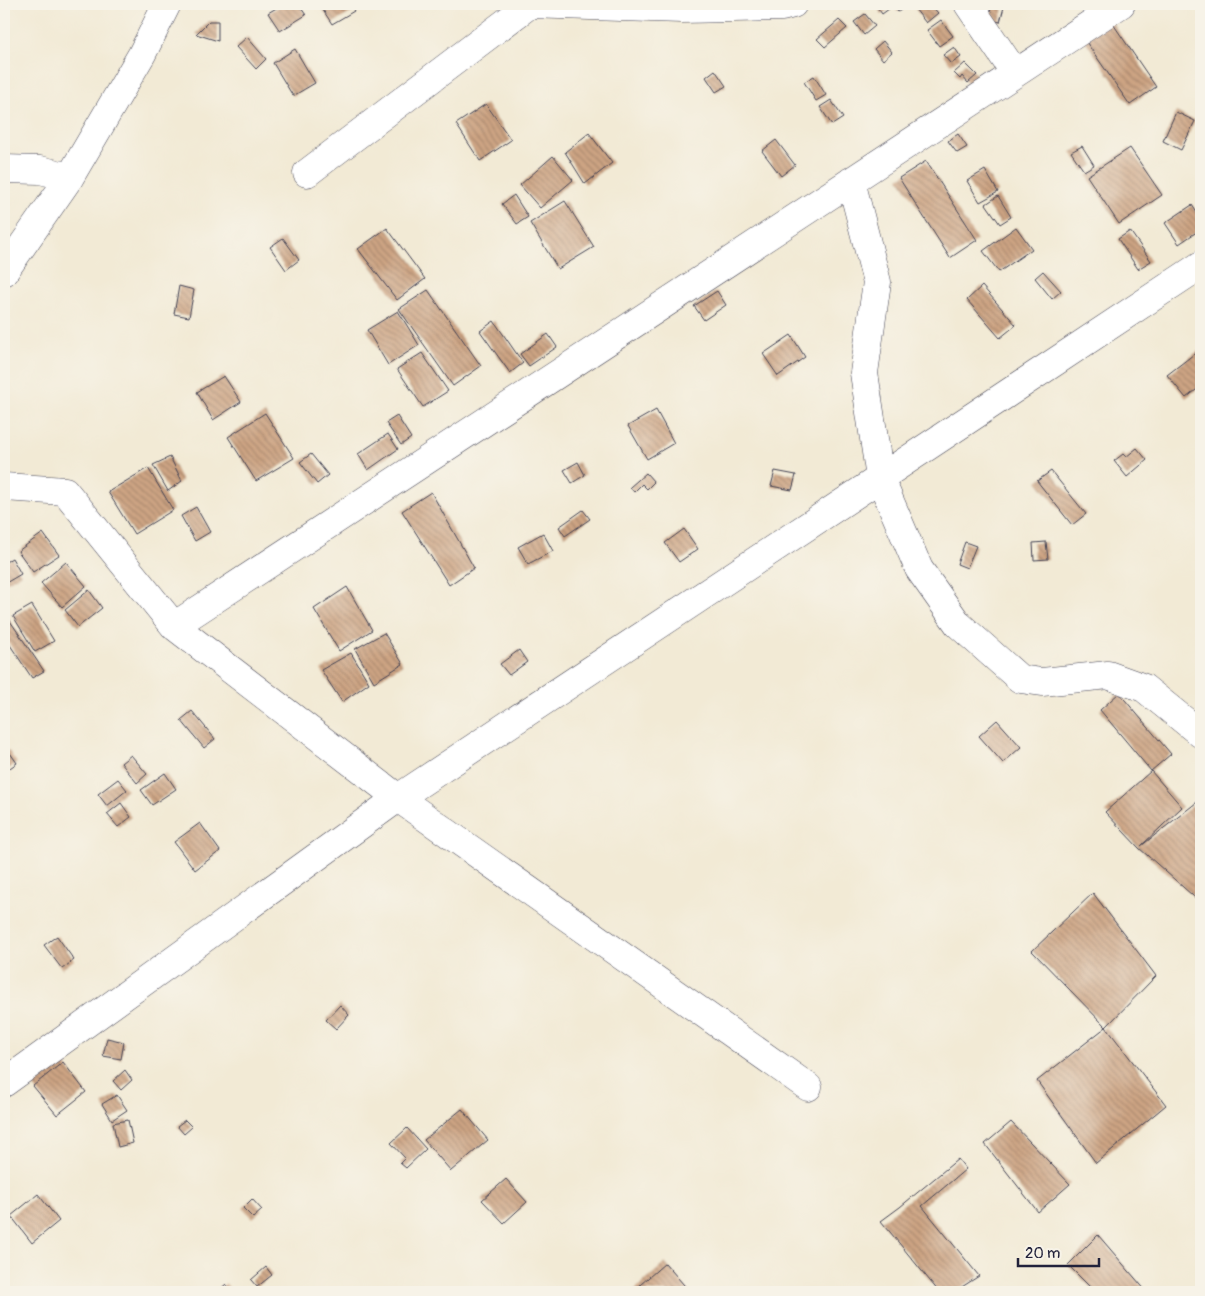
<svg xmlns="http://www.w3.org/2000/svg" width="1205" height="1296" font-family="Pangolin,sans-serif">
<defs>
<pattern id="building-back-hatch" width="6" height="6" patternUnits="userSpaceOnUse" patternTransform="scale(1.25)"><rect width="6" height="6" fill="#cda483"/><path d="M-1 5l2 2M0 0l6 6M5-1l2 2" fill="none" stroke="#a6856c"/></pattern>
</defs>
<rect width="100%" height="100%" fill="#f7f3e8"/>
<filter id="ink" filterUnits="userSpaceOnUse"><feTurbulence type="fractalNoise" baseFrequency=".02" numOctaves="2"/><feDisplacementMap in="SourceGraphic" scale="10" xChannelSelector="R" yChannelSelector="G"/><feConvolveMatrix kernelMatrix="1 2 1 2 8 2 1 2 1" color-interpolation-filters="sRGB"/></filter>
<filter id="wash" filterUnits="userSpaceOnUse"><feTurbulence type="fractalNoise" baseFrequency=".0096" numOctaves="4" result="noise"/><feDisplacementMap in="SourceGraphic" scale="20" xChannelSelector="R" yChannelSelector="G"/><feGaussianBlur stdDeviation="1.12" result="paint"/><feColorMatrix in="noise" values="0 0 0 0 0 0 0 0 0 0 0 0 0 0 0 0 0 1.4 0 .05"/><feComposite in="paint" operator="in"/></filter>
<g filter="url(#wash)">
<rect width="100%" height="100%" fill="#f2ead5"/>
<g id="blocks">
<!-- building -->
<path fill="url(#building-back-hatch)" d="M283 4H298L306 15 280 31 268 13Z
M319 4H350L354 11 332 24Z
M875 4H909L898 12 893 6 882 14Z
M922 4H930L938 13 926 23 915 9Z
M992 4 1004 7 1000 22 988 19Z
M865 14 875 26 864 35 854 22Z
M1109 18 1156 87 1130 105 1082 36Z
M839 20 847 28 825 47 817 39Z
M941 20 953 36 939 46 927 30Z
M209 21H218V41L196 34Z
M247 37 266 59 256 69 236 47Z
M883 41 892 52 883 60 874 49Z
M954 47 961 57 951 64 943 55Z
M295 49 315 83 293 96 273 63Z
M965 63 977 75 968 83 962 76 960 79 954 73Z
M715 70 726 86 716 92 706 77Z
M814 76 826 95 816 101 804 82Z
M831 100 843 118 832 125 820 107Z
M486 104 511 140 480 161 456 124Z
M1176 112 1195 121 1181 150 1163 141Z
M589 133 612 163 585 184 565 152Z
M958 134 967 147 957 153 948 141Z
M776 140 795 165 781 176 762 151Z
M1082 146 1094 165 1084 171 1071 152Z
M1130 148 1162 195 1119 224 1087 176Z
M553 156 573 180 540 208 520 185Z
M926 161 977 240 950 258 899 178Z
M985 170 998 192 980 202 967 181Z
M514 195 528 217 517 224 502 204Z
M998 196 1011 217 1000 224 986 204Z
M565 201 594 247 558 269 530 223Z
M1192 205 1201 219V229L1179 244 1165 223Z
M1016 227 1032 249 999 272 983 251Z
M387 228 425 279 397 300 358 249Z
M1130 231 1151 261 1138 269 1118 239Z
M283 238 299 260 286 270 270 247Z
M1043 271 1061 291 1052 299 1035 278Z
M179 286 194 290 189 317 174 314Z
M982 286 1016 325 1000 338 967 300Z
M428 290 481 366 453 386 399 309Z
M717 291 726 305 704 320 694 306Z
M398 311 419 345 388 365 367 330Z
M494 321 523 363 510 373 480 331Z
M548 334 557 347 529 366 520 354Z
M791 335 805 357 778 376 763 354Z
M1198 351 1201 355V386L1186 398 1167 375Z
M422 353 448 391 423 407 397 369Z
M224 376 241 402 213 420 197 392Z
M656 410 674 443 647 459 628 426Z
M265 413 294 458 256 481 228 437Z
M397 416 411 438 401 445 386 423Z
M388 434 398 449 368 470 358 454Z
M1137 448 1147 460 1127 477 1114 461 1123 454 1126 457Z
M311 454 328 475 317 484 300 462Z
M170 457 182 481 168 491 153 465Z
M578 462 585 475 572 483 564 470Z
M148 468 173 510 134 534 108 492Z
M775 471 796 475 792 490 771 486Z
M1051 471 1086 514 1072 525 1037 481Z
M646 473 654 482 647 489 642 484 634 492 630 487Z
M431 492 474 568 449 585 402 511Z
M196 507 210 532 195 541 181 516Z
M583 510 590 519 565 536 559 527Z
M684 529 698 549 679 562 665 543Z
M43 533 59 555 33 572 18 551Z
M543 533 553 551 528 564 518 547Z
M965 542 976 546 967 568 957 564Z
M1046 542 1048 559 1034 560 1033 543Z
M12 558 21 574 4 584V563Z
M66 562 86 586 62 607 41 583Z
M347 587 372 630 339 651 314 609Z
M89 590 102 608 78 627 65 610Z
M32 605 54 641 35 652 13 616Z
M4 612 44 671 32 678 4 636Z
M384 633 403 664 374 682 355 649Z
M519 650 527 662 509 675 500 664Z
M351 653 369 683 342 702 321 670Z
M1119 693 1171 754 1151 771 1100 710Z
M192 711 215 739 204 748 181 720Z
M997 720 1021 747 1003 763 979 736Z
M8 750 17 763 7 770 4 765V752Z
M131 755 147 774 137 783 121 763Z
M1151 771 1182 807 1141 846 1201 799V903L1139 848 1105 812Z
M165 773 176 789 152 805 141 790Z
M118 779 127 790 107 806 98 794Z
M121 803 131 817 118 827 107 814Z
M200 823 220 851 195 870 174 842Z
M1093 893 1156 976 1106 1027 1166 1105 1096 1163 1037 1081 1106 1027 1032 951Z
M57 936 74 960 62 969 44 945Z
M340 1005 349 1015 336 1029 326 1020Z
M107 1038 124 1042 121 1059 103 1056Z
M63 1062 86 1092 57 1115 33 1086Z
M125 1070 132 1080 121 1090 113 1081Z
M117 1095 127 1110 112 1120 102 1104Z
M462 1109 488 1140 451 1171 424 1140Z
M128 1120 133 1143 118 1147 113 1123Z
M185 1120 192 1127 184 1134 177 1126Z
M1011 1122 1070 1184 1038 1212 985 1144Z
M407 1128 426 1149 406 1168 400 1163 405 1158 391 1143Z
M958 1159 966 1169 922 1206 979 1276 954 1292H939L881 1221 900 1207Z
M506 1179 527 1202 504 1223 482 1200Z
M38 1194 59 1221 32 1243 11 1216Z
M252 1199 262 1210 253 1218 243 1208Z
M1098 1235 1147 1292H1095L1068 1265Z
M665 1263 690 1292H632Z
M266 1267 272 1275 257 1287 251 1280Z
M226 1284 230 1289 227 1292H217Z"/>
</g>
</g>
<g filter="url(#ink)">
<use href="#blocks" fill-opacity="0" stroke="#414052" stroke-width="1"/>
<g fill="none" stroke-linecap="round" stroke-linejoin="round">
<!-- minor casing -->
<g stroke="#414052" stroke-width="29">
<path id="minor" d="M529 4 682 9 782 7 793 4
M968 4 1015 73
M4 169 40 170 70 177
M307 173 530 4
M851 181 877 282 864 373 880 478 919 569 958 624 1020 679 1042 682 1108 675 1144 688 1201 734
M4 272 70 177 142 54 167 4
M4 487 65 491 174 626 398 798 808 1087
M174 626 1121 4
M4 1083 398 798 1201 265"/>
</g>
<!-- minor -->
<use href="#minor" stroke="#fff" stroke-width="28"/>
</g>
</g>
<!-- margin -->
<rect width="1205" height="1296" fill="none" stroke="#f7f3e8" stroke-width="20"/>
<!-- scale -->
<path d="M1018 1258v8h81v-8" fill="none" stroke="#22223b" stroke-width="2.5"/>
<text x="1025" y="1258" font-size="15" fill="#22223b" stroke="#f7f3e8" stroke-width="4" paint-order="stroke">20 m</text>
</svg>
